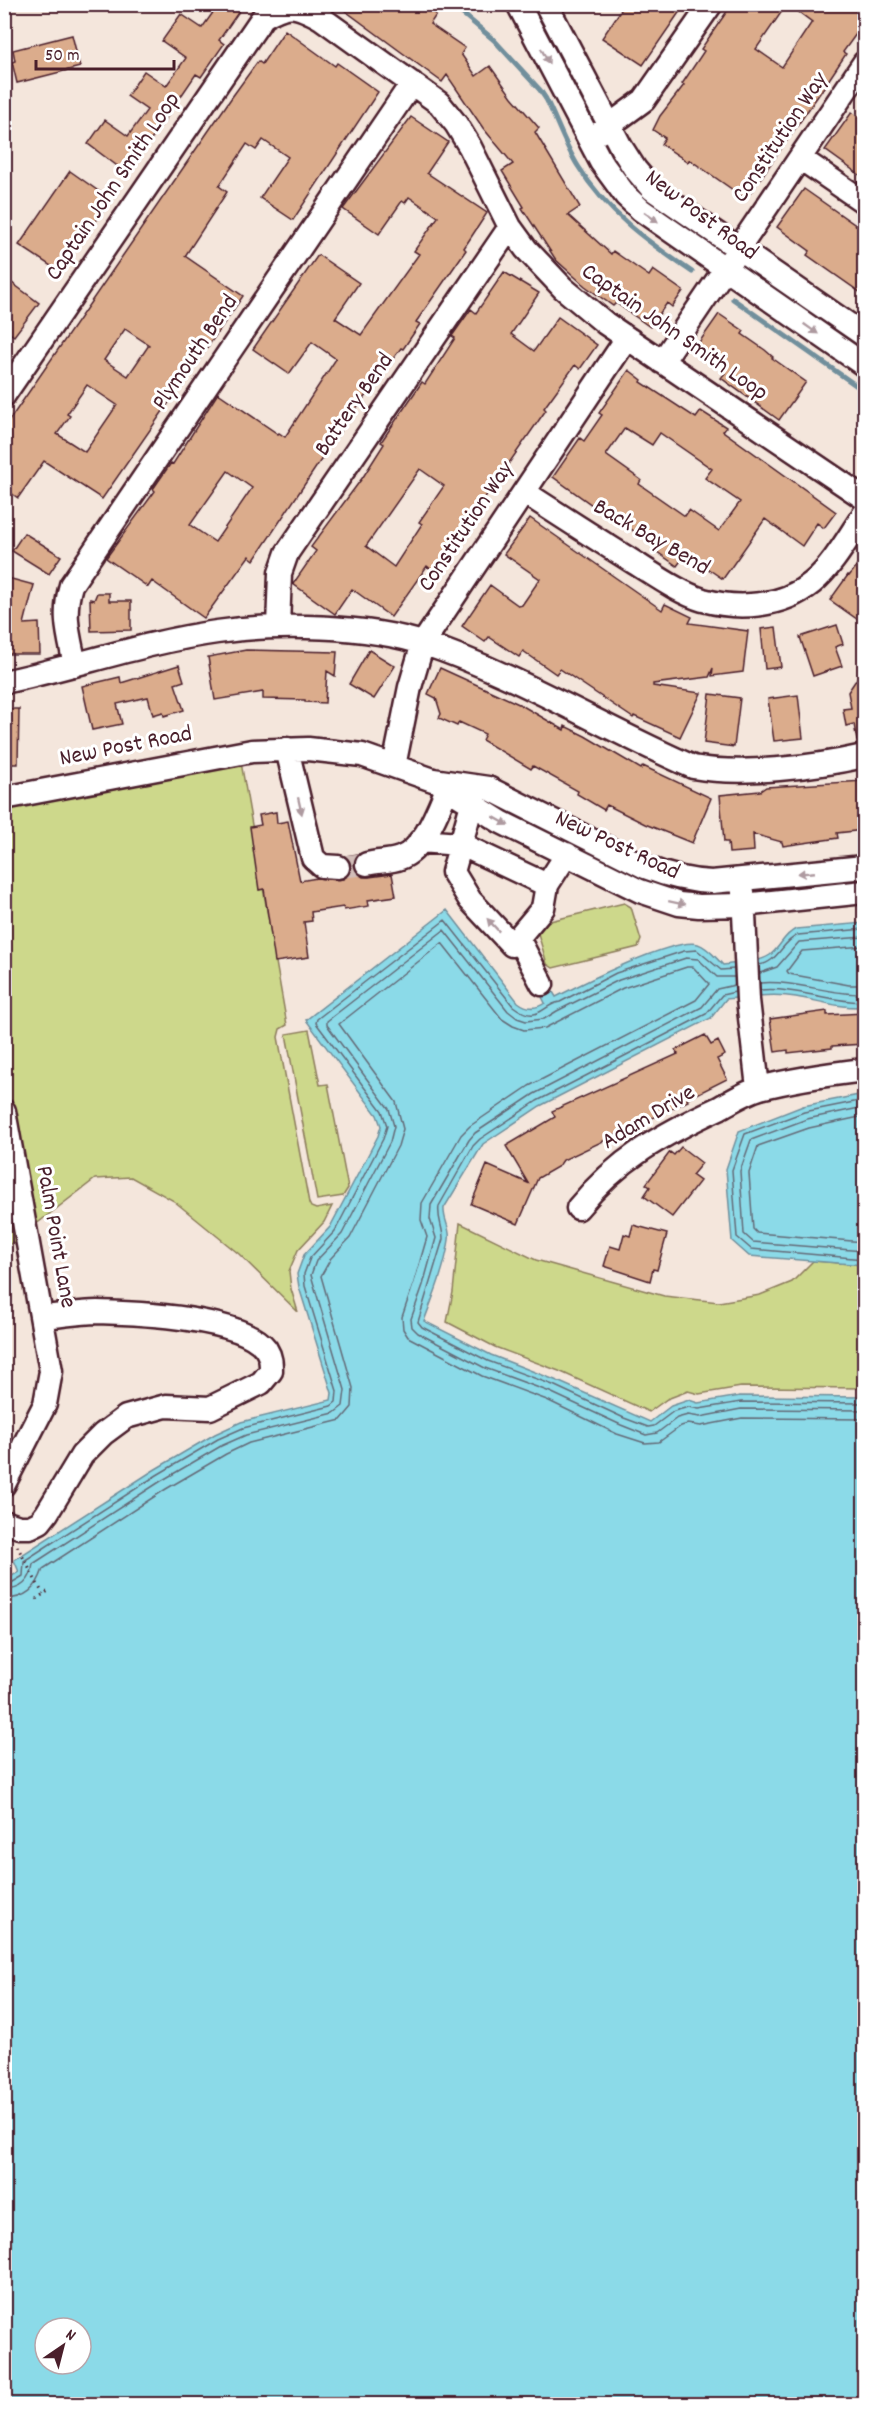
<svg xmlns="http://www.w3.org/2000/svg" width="869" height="2409" font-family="Dekko,sans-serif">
<rect width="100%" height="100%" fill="#f4e6dc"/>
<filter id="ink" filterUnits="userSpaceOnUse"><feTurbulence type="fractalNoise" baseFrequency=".0167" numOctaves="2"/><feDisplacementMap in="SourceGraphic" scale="12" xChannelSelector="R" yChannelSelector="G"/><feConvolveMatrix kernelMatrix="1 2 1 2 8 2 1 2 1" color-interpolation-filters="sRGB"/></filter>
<g filter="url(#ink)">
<!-- green -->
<path fill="#cdd88b" stroke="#8c7c5b" stroke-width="1.5" d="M238 745 287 1025 280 1029 278 1037 309 1203 311 1207 316 1209 332 1206 324 1222 298 1250 289 1271 291 1289 298 1312 239 1254 174 1201 131 1177 95 1179 5 1248V801Z
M624 903 631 907 641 940 638 947 553 968 547 964 537 930 542 923Z
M309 1030 320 1085 328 1084 348 1188 343 1196 317 1200 286 1034Z
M460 1223 536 1260 664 1296 719 1302 760 1295 792 1282 813 1261 864 1265V1388L741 1387 699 1394 688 1391 667 1399 649 1412 559 1371 495 1347 447 1322 453 1292Z"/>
<!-- water -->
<path fill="#8bdae8" stroke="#718f9c" stroke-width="1.5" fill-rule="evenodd" d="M447 910 518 1002C527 1009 536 1009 545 1003L537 987 547 982 556 997C581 984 674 937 698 944 708 947 716 958 723 965 737 963 758 963 770 955 781 947 783 935 796 929L864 923V1007C840 1008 819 1001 796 997 773 993 748 997 726 999L711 1018 540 1106 483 1144 444 1208C443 1220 451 1228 449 1240 445 1267 434 1295 424 1321L491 1355 555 1380 650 1422 671 1406 689 1400 698 1403 740 1396 864 1397V2404H5V1577H10L19 1572 14 1560 154 1470 215 1434 241 1422 331 1400 332 1393 299 1287 297 1274 304 1255 330 1227 378 1136 381 1126 377 1115 306 1020ZM45 2328H81V2364H45Z
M864 1094V1265L749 1256 732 1241 726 1169 739 1131 803 1106Z"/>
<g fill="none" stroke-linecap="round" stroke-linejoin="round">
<!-- shore -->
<path stroke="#646a77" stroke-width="1.5" d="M864 946 802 951 787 971 789 974 849 985H864
M759 965C779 962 781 942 798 935L864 929
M760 973 777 967 799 942 864 937
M760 983C796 980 829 995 864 994
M735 985 717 989 702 1007 534 1094 475 1133 469 1140 431 1205 430 1219 436 1238 423 1285 411 1319 412 1327 418 1333 485 1368 550 1392 621 1425 646 1435 657 1433 677 1418 688 1415 700 1417 741 1409 864 1410
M760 990C796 987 829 1002 864 1002
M735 992 722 995 706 1014 537 1101 480 1139 473 1146 439 1206C437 1218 443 1227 443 1239L418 1322 422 1327 488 1361 553 1385 624 1418 648 1427 654 1426 674 1411 689 1407 699 1409 741 1402 864 1403
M864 1100 804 1112 745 1134 732 1170 737 1237 751 1249 864 1259
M864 1107 807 1119 751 1140 740 1171 744 1234 753 1242 864 1251
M864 1116 809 1128 758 1146 749 1173 753 1229 757 1233 864 1242
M4 1582H13L23 1576 24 1561 157 1475 218 1439 243 1428 331 1406 336 1402 337 1391 305 1286 304 1274 310 1258 335 1231 383 1139 387 1126 382 1111 316 1023 317 1019 445 920 513 1006C539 1026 542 1004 560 1002L616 973 684 951 697 950 721 970 734 969
M4 1590C23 1590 31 1580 33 1564L161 1481 221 1446 246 1435 334 1413 343 1406 345 1390 311 1275 316 1261 342 1234 390 1142 394 1126 389 1109 327 1025V1021L444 930 508 1011 517 1018 526 1021 544 1019 557 1011 619 980 686 958 698 959 717 977H734
M4 1599C26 1599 37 1588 43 1569L166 1489 226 1454 249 1443 341 1420 352 1407 353 1388 321 1276 331 1258 350 1238 398 1146 403 1129 396 1102 339 1024 442 943 502 1019 513 1026 524 1030 545 1028 623 988 687 967H693L709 984 696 1000 529 1086 470 1126 461 1135 422 1203 421 1220 427 1237 414 1282 402 1317 403 1329 408 1337 482 1376 547 1400 617 1434 645 1443 659 1442 681 1426 688 1424 701 1426 742 1418 864 1419"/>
<!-- stream -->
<path stroke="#718f9c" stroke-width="5" d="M451 4 494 40 540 90 546 99C557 121 565 145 578 166 607 213 648 242 692 272
M733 299 864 391"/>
</g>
<!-- building -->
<path fill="#dbac8c" stroke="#4a1f2b" stroke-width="1.5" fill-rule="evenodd" d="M219 4H244L219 40 224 44 201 77 196 74 128 174 88 144 105 120 128 136 147 110 127 96 144 71 166 86 186 58 162 41 181 14 202 28Z
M336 4H421L436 15 430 24 465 48 461 54 476 76 490 66 512 97 539 128 535 132 580 207 568 215 611 254 613 251 649 276 653 270 683 291 672 307 667 303 650 327 616 303 613 306 585 286 556 260 522 208 524 207 502 171 513 164 483 128 447 75 442 82Z
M625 4H685L643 65 602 38Z
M732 4H787L756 49 782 67 812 22 788 4H848L864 17V23L843 52 846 54 820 93 746 199 690 160 688 162 661 144 665 138 653 130 660 116 684 85 682 84 704 51 701 49Z
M285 30 335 66 337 63 378 92 293 220 260 198 288 157 263 140 256 150 247 144 219 186 227 192 185 256 243 296 102 499 44 461 18 498 4 488V428L232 97 258 61 262 64ZM125 329 149 345 128 376 104 360ZM87 385 117 405 85 452 57 434 70 416 67 414Z
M72 35 80 67 17 83 12 62 15 61 13 50Z
M852 112 864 121V178L825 150Z
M411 117 448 142 427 173 487 213 464 248 466 250 416 322 420 324 403 349 401 348 349 418 254 560 249 556 204 618 152 581 148 587 106 558 155 491 153 489 171 463 173 464 218 393 278 434 279 433 285 437 336 359 312 342 289 374 253 349 318 255 359 283 335 318 361 335 419 254 414 251 438 217 409 197 405 203 402 201 379 234 343 209ZM228 471 252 488 215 542 190 525Z
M70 171 111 200 60 272 19 245Z
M804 189 864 231V295L807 255 810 251 777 227Z
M504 272 539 293 511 334 534 351 558 317 597 345 580 369 575 365 544 408 546 410 472 516 473 517 436 573 427 566 391 617 352 589 335 614 293 584 316 551 311 547 363 477 384 444 381 442 422 382 425 384 455 338 452 336 471 309 476 313ZM420 469 444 486 419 522 422 524 394 567 366 546Z
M4 277 39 303 14 336 4 329Z
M719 314 744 331 742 334 765 350 773 357 772 358 806 382 779 420 721 378 725 373 693 351Z
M629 370 642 380 641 382 696 418 701 411 726 427 723 431 836 512 824 528 817 523 802 546 765 519 723 579 686 554 677 566 653 549 655 546 615 518 613 520 553 477 580 438 584 441 602 415 599 413ZM625 428 652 445 660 433 712 469 705 478 740 502 719 531 689 510 685 516 639 484 641 480 606 455Z
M530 518 662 610 665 604 692 617 689 623 748 631 743 672 712 676 713 668 709 677 653 684V686L701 693 680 737 634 716 633 718 560 669 556 674 523 651 519 657 489 637 485 642 462 626 490 585 519 606 522 605 540 579 504 554Z
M24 533 61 556 49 574 12 551Z
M864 557V624L830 600 848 575 849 576Z
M4 577 34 585 24 624 39 623 40 654H4Z
M97 593H109V601H131V630L91 631 90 599 94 600Z
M837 625 843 644 835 647 842 666 813 676 800 637Z
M776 627 781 667 765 669 761 629Z
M246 650 337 652 335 676 327 671 325 703 305 702V700L263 699V692L215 700 208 657Z
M369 650 395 666 374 699 349 684Z
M179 665 184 681 175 684 184 710 164 716 163 712 153 715 148 697 117 704 122 724 92 730 82 686 120 677 121 683Z
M440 668 521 705 564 730 565 726 585 736 641 769 643 766 711 798 692 843 645 824 607 805 604 810 577 794 578 791 533 766 531 769 482 740 485 734 459 722 457 726 439 718 441 714 436 698 428 694Z
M864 668V741H857L854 724 846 726 843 709 851 708 848 692Z
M710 694 740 698 734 747 704 743Z
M798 695 803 738 774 741 768 699Z
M4 709H19L18 764H4Z
M864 781V830L837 833 838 838 783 846 782 842 753 834 754 851 729 853 728 842H724L720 795 760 791 766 787Z
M276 812 277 823 288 821 300 881 317 878 343 879 349 875 351 868 350 862 345 856 358 854 354 861 357 873 363 877H369L392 874 396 896 368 900 369 906 344 910 343 907 311 912 312 921 304 922 309 957 275 962 264 889 259 890 250 827 261 825 259 815Z
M827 1011V1015L864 1013V1044L832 1046V1048L788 1053V1050L775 1052 770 1019Z
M705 1035 711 1045 718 1041 725 1055 717 1059 727 1079 687 1099 688 1101 563 1160 559 1166 538 1178 518 1224 471 1204 487 1165 528 1183 506 1146 555 1117 552 1111 678 1054 675 1050Z
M681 1147 702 1163 692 1175 700 1181 672 1217 644 1196 650 1187 646 1184 670 1152 674 1155Z
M633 1225 667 1234 657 1270 653 1269 650 1281 604 1266 610 1246 620 1249 624 1234 630 1236Z"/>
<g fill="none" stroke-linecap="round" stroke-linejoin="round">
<!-- minor-tunnel -->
<path stroke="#d2beb9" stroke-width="22" stroke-dasharray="22 11" stroke-linecap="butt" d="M338 867 367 864"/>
<!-- minor casing -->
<g stroke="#4a1f2b" stroke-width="27">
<path id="minor" d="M518 4 601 162 626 196 641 210 864 365
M546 4 621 147 635 169 652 189 864 335
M599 133 644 100 711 4
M800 158 864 202
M662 362 864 63
M4 395 263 17C289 2 295 4 321 18L439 103 456 124 470 147 510 227 526 249 563 288 605 323 864 498
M524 492C561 516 598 540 635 563 656 576 680 593 703 600 739 610 782 607 812 583 833 566 849 536 864 514
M278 627 280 573 287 553 510 227
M75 665C69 635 62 616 71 585L412 83
M4 682C75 667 145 642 217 632 276 623 368 625 425 644 519 675 603 728 693 767 743 776 815 767 864 756
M287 749 313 858 322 866 338 867
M394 766 410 687 423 643 627 338
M442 785 501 822 640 891 679 904 699 906 743 905 864 892
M4 798 252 751 308 749 362 755 433 780 488 788 645 867C668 876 687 881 712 882L864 867
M472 804 453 872 470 900 512 945 543 908 547 885 567 854
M420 841 460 844 547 885
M367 864C378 861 390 862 400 858 424 850 438 810 447 789
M743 892 748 1000 758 1088
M518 938 542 984
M4 1111 51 1371 45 1404 4 1484
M578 1208C618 1159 663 1134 719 1108 732 1101 746 1092 760 1088 794 1079 830 1074 864 1070
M4 1522 19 1527H30L40 1522 47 1513 82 1455 103 1434 126 1417 166 1406 210 1408 261 1383 271 1371C271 1363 271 1357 266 1349 243 1317 135 1313 97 1312 79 1312 60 1316 42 1317"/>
</g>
<!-- path -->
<path stroke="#4a1f2b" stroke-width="3" stroke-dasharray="1.5 4.5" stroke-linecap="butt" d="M17 1546 43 1594
M36 1599 50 1590"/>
<!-- minor -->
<use href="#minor" stroke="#fff" stroke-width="22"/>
</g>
<!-- one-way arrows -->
<defs><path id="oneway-solid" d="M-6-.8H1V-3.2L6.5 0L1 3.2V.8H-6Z" transform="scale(1.5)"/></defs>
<g fill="#ae9aa0">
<use href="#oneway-solid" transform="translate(545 56) rotate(62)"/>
<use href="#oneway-solid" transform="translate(651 217) rotate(35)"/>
<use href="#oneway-solid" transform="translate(811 329) rotate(35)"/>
<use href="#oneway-solid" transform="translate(300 806) rotate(77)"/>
<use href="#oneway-solid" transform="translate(501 821) rotate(29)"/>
<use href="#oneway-solid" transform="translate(806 873) rotate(175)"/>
<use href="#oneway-solid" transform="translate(677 903) rotate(12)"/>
<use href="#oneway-solid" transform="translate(493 925) rotate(-133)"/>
</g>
</g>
<g text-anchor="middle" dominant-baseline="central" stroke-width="6" stroke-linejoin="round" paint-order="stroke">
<!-- street labels -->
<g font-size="24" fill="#4a1f2b" stroke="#fff">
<text transform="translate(781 138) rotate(-56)">Constitution Way</text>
<text transform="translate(114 187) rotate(-56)">Captain John Smith Loop</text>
<text transform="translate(701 216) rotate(37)">New Post Road</text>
<text transform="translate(674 333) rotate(35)">Captain John Smith Loop</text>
<text transform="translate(196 353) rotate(-56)">Plymouth Bend</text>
<text transform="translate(355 405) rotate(-55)">Battery Bend</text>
<text transform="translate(467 527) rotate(-56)">Constitution Way</text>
<text transform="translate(651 538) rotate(30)">Back Bay Bend</text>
<text transform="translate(126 747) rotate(-11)">New Post Road</text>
<text transform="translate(617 846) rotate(25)">New Post Road</text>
<text transform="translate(649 1118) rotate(-31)">Adam Drive</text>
<text transform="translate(55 1237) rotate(80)">Palm Point Lane</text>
</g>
</g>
<!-- margin -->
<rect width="869" height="2409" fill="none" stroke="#fff" stroke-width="24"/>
<rect x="12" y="12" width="845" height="2385" fill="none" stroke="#4a1f2b" stroke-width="2" filter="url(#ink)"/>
<!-- north arrow -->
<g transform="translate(63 2346) rotate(35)"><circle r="28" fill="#ffffff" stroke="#b7a5aa" stroke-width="1.5"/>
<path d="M0-4.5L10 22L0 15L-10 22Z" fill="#4a1f2b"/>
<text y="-9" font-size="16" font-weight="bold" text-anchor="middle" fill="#4a1f2b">N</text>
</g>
<!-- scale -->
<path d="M36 60v9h138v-9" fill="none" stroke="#4a1f2b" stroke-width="3"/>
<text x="45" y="60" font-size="18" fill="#4a1f2b" stroke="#ffffff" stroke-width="4.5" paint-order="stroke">50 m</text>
</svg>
